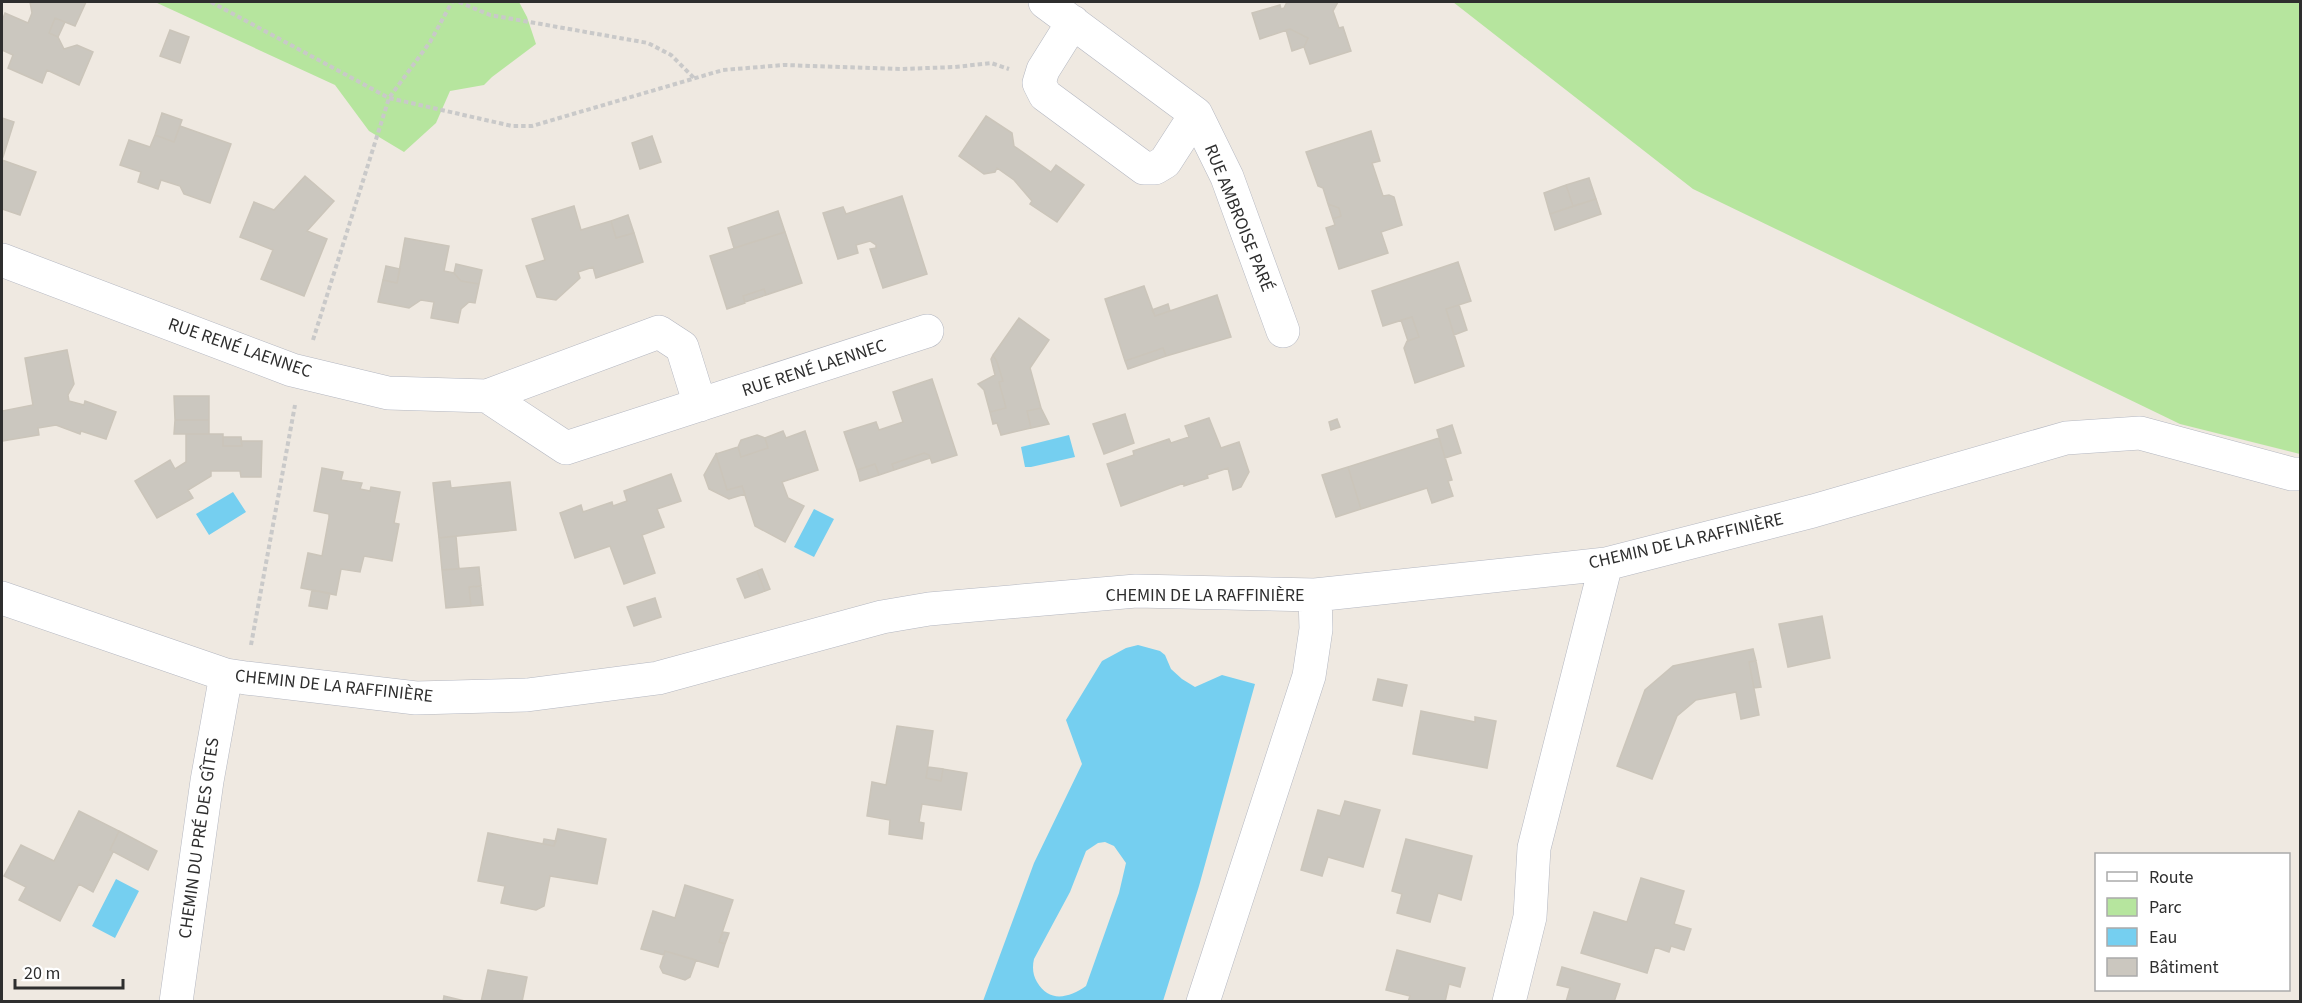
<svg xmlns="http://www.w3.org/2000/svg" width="2302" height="1003" font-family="'Source Sans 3',sans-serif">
<rect width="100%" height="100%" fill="#efe9e1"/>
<!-- green -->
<path fill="#b6e59e" d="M155 2H519L527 17 536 44 492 77 484 85 450 91 436 123 404 152 369 131 335 85Z
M1453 2H2300V454L2180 424 1693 189Z"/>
<!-- water -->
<path fill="#75cff0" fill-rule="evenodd" d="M1069 435 1075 457 1031 467H1025L1021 447Z
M233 492 246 512 209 535 196 514Z
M814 509 834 519 814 557 794 547Z
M1138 645 1160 651 1165 655 1171 669 1182 679 1195 687 1222 675 1255 684 1199 886 1163 1001H983L1034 863 1082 764 1066 720 1102 661 1126 648ZM1105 842 1114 846 1126 863 1119 893 1086 986C1069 998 1049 1003 1037 982 1033 975 1032 968 1034 959L1070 892 1086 851 1098 843Z
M116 879 139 891 115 938 92 926Z"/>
<!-- building -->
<path fill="#cbc7bf" stroke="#cbc5ba" stroke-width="1.5" d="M30 2H86L75 26 55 18 49 33 58 37 64 49 77 45 93 52 79 85 47 70 42 83 8 68 13 55 2 50V21L5 13 28 23 32 13Z
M1287 2H1338L1333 11 1339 28 1343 27 1351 51 1310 64 1304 47 1308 38 1290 29 1260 39 1252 13 1280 5 1281 9 1284 8Z
M55 18 65 22 58 37 49 33Z
M1290 29 1308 38 1304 47 1292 51 1286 30Z
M170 30 189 37 180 63 160 56Z
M162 113 182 120 174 142 155 135Z
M986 116 1012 133 1014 146 1051 172 1056 165 1084 185 1057 222 1030 204 1032 201 1014 180 997 168 995 172 984 174 959 156Z
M2 118 14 122 2 160 36 172 20 215 2 209Z
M180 126 231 144 210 203 184 194 180 186 161 180 158 189 138 182 141 172 120 165 129 140 150 147 155 135 174 142Z
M1371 131 1380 161 1372 163 1383 196 1389 195 1394 197 1402 225 1381 232 1388 253 1339 269 1326 228 1335 225 1333 219 1341 216 1339 208 1328 204 1323 188 1318 186 1306 152Z
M652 136 661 162 640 169 632 143Z
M305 176 334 201 307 231 327 239 304 296 261 279 273 250 240 237 254 202 274 210Z
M1589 178 1596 199 1573 206 1566 185Z
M1566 185 1573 206 1550 214 1544 193Z
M902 196 927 274 883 288 870 249 876 248V245L870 241 856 245 858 253 838 259 823 213 843 207 846 214Z
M1596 199 1601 214 1555 230 1550 214Z
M1328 204 1339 208 1341 216 1333 219Z
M574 206 581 230 611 221 616 238 634 233 643 262 596 278 593 267 578 272 580 278 556 300 537 297 526 266 545 260 532 219Z
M778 211 785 232 734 248 728 228Z
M628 215 634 233 616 238 611 221Z
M785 232 802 283 766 295 764 289 743 296 745 303 727 309 710 256Z
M405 238 449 246 444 271 454 273 461 281 479 284 475 303 469 302 461 309 458 323 431 318 434 302 421 300 409 308 378 302 383 280 397 283Z
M1458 262 1471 301 1446 309 1464 366 1415 383 1404 348 1407 341 1419 337 1412 317 1383 326 1372 291Z
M456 264 482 270 479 284 461 281 454 273Z
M386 266 400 269 397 283 383 280Z
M1144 286 1155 316 1217 295 1231 337 1166 356 1163 348 1125 361 1105 299Z
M764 289 766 295 745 302 743 296Z
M1168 304 1170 311 1155 316 1152 310Z
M1459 305 1467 330 1454 335 1446 309Z
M1412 317 1419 337 1408 341 1401 320Z
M1019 318 1049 340 1030 368 1041 408 1027 411 1031 428 1001 435 997 423 993 424 990 412 1006 408 999 382 1003 381 997 362 993 355Z
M1163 348 1166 356 1128 369 1125 361Z
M67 350 74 384 68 395 69 401 84 405 85 401 116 412 106 439 81 431 80 434 56 425 38 428 39 435 2 441V411L33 405 25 358Z
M993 355 997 362 1003 381 999 382 1006 408 990 412 984 390 978 384 995 375 991 359Z
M932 379 957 455 932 463 929 455 924 453 892 464 894 470 879 475 875 464 857 470 844 432 876 422 879 430 903 422 893 392Z
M174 396H209V420H175Z
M1041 408 1049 424 1031 428 1027 411Z
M1125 414 1134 443 1104 454 1093 424Z
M1209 418 1221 448 1239 442 1249 472 1241 487 1233 490 1228 468 1207 475 1208 478 1184 486V483L1121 506 1107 464 1134 455 1133 451 1169 439 1171 443 1189 437 1185 426Z
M1337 419 1340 427 1331 430 1329 422Z
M175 420H209V434H174Z
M1452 425 1461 453 1445 458 1437 430Z
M783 431 786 438 805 431 818 470 782 482 788 498 804 506 785 542 755 526 742 486 727 490 716 454 738 447 741 457 768 448 765 438Z
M186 434H223V446H242L241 441H262L261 477H241L240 471H211V476L188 490 193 498 157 518 135 481 170 460 175 469 186 462Z
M757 435 765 438 768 448 741 457 738 447 741 440Z
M223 437H241L242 446H223Z
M1439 438 1452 480 1448 481 1453 496 1432 503 1427 488 1361 509 1348 467Z
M924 453 929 455 930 458 894 470 892 464Z
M716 454 727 490 742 486 745 494 729 499 709 489 704 475Z
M875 464 879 475 860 481 857 470Z
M1348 467 1361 509 1336 517 1322 475Z
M322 468 343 472 341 480 362 483 360 489 370 491 371 487 400 492 394 523 399 524 392 561 364 556 360 572 341 569 336 595 301 588 308 553 322 556 329 518V514L314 511Z
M671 474 681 501 657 509 664 527 642 535 655 573 624 584 610 546 575 558 560 513 581 505 583 512 612 502 613 506 627 501 624 491Z
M450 481 451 488 510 482 516 530 439 538 433 483Z
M456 536 459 569 442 570 439 538Z
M479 567 481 586 469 587 471 606 446 608 442 570Z
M762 569 770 589 765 591 757 571Z
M757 571 765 591 745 598 737 579Z
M481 586 483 605 471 606 469 587Z
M312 590 330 593 327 609 309 606Z
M655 598 661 617 634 626 627 607Z
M1822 616 1830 658 1788 667 1779 624Z
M1753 649 1756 661 1749 662 1759 715 1741 719 1736 692 1696 700 1677 716 1652 779 1617 766 1645 690 1673 666Z
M1756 661 1761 687 1754 688 1749 662Z
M1378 679 1407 685 1402 706 1373 700Z
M1421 711 1475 722V717L1496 721 1487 768 1413 754Z
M897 726 933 731 926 778 941 781 943 769 967 773 961 810 922 804 919 822 924 823 922 839 889 834 890 820 867 816 872 782 886 785Z
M928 767 943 769 941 781 926 778Z
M1345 801 1380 810 1363 867 1328 857 1322 876 1301 870 1318 810 1340 816Z
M79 811 119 831 110 850 113 852 93 892 79 884 60 921 19 900 26 887 4 876 21 845 54 861Z
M558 829 606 839 597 884 550 876 544 906 536 910 501 903 505 886 478 881 488 833 554 846Z
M119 831 157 851 148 870 110 850Z
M544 839 556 841 554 846 543 844Z
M1406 839 1472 856 1461 900 1438 893 1430 922 1397 913 1402 894 1392 891Z
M1641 878 1684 891 1674 924 1691 929 1684 950 1671 946 1669 952 1655 947 1647 973 1581 953 1594 912 1627 922Z
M685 885 733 900 719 942 725 944 718 967 665 951 664 955 641 949 653 911 675 918Z
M723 932 729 933 725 944 719 942Z
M1397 950 1465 968 1460 987 1449 984 1445 1002H1408L1410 996 1386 990Z
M665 951 696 960 690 977 685 980 663 973 660 967Z
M1562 967 1620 984 1614 1002H1566L1570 988 1557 985Z
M488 970 527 977 522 1002H481Z
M444 996 469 1002H443Z"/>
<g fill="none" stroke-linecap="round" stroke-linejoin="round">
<!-- minor casing -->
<g stroke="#b4b7c1" stroke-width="34">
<path id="minor" d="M1045 2 1196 114 1227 177 1283 331
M1073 22 1043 70 1039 83 1045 95 1144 168H1155L1165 162 1196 114
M2 260 292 370 388 393 487 396 659 332 682 347 700 405
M487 396 566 448 927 331
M2 598 226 675 246 678 416 698 527 695 658 678 882 617 929 609 1136 591 1315 595 1606 564 1813 511 2066 438 2140 433 2292 474H2300
M176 1002 207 781 226 675
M1203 1002 1309 676 1316 629 1315 595
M1509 1002 1530 917 1534 848 1606 564"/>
</g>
<!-- path -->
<path stroke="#c9c9c9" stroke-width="4" stroke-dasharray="4.5 3" stroke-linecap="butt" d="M211 2 389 98 512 126H532L723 70 784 65 901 69 955 67 991 63 1009 69
M459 2 490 15 648 43 671 55 694 78
M313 340 389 98 430 42 452 2
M251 645 295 405"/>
<!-- minor -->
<use href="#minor" stroke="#fff" stroke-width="33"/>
</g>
<g text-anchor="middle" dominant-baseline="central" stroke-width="4.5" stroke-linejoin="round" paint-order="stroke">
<!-- street labels -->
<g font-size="18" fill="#2e2e2e" stroke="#fff">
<text transform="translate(1239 218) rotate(68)">RUE AMBROISE PARÉ</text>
<text transform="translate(240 348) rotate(19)">RUE RENÉ LAENNEC</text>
<text transform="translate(814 368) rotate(-18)">RUE RENÉ LAENNEC</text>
<text transform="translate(1686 541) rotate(-13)">CHEMIN DE LA RAFFINIÈRE</text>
<text x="1205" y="595">CHEMIN DE LA RAFFINIÈRE</text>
<text transform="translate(334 686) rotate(6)">CHEMIN DE LA RAFFINIÈRE</text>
<text transform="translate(199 838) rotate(-82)">CHEMIN DU PRÉ DES GÎTES</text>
</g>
</g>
<!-- border -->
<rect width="2302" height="1003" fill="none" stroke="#2e2e2e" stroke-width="6"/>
<!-- legend -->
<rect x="2095" y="853" width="195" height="138" fill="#ffffff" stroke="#ababab" stroke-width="1.5"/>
<rect x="2107" y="872" width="30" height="9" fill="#ffffff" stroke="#ababab" stroke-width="1.5"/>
<text x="2149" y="883" font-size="18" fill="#2e2e2e">Route</text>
<rect x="2107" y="898" width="30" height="18" fill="#b6e59e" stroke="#ababab" stroke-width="1.5"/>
<text x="2149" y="913" font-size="18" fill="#2e2e2e">Parc</text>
<rect x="2107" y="928" width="30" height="18" fill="#75cff0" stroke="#ababab" stroke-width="1.5"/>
<text x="2149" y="943" font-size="18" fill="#2e2e2e">Eau</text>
<rect x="2107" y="958" width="30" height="18" fill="#cbc7bf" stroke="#ababab" stroke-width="1.5"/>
<text x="2149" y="973" font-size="18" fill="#2e2e2e">Bâtiment</text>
<!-- scale -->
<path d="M15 979v9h108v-9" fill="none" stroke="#2e2e2e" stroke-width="3"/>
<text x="24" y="979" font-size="18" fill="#2e2e2e" stroke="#ffffff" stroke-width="4.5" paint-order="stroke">20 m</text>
</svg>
